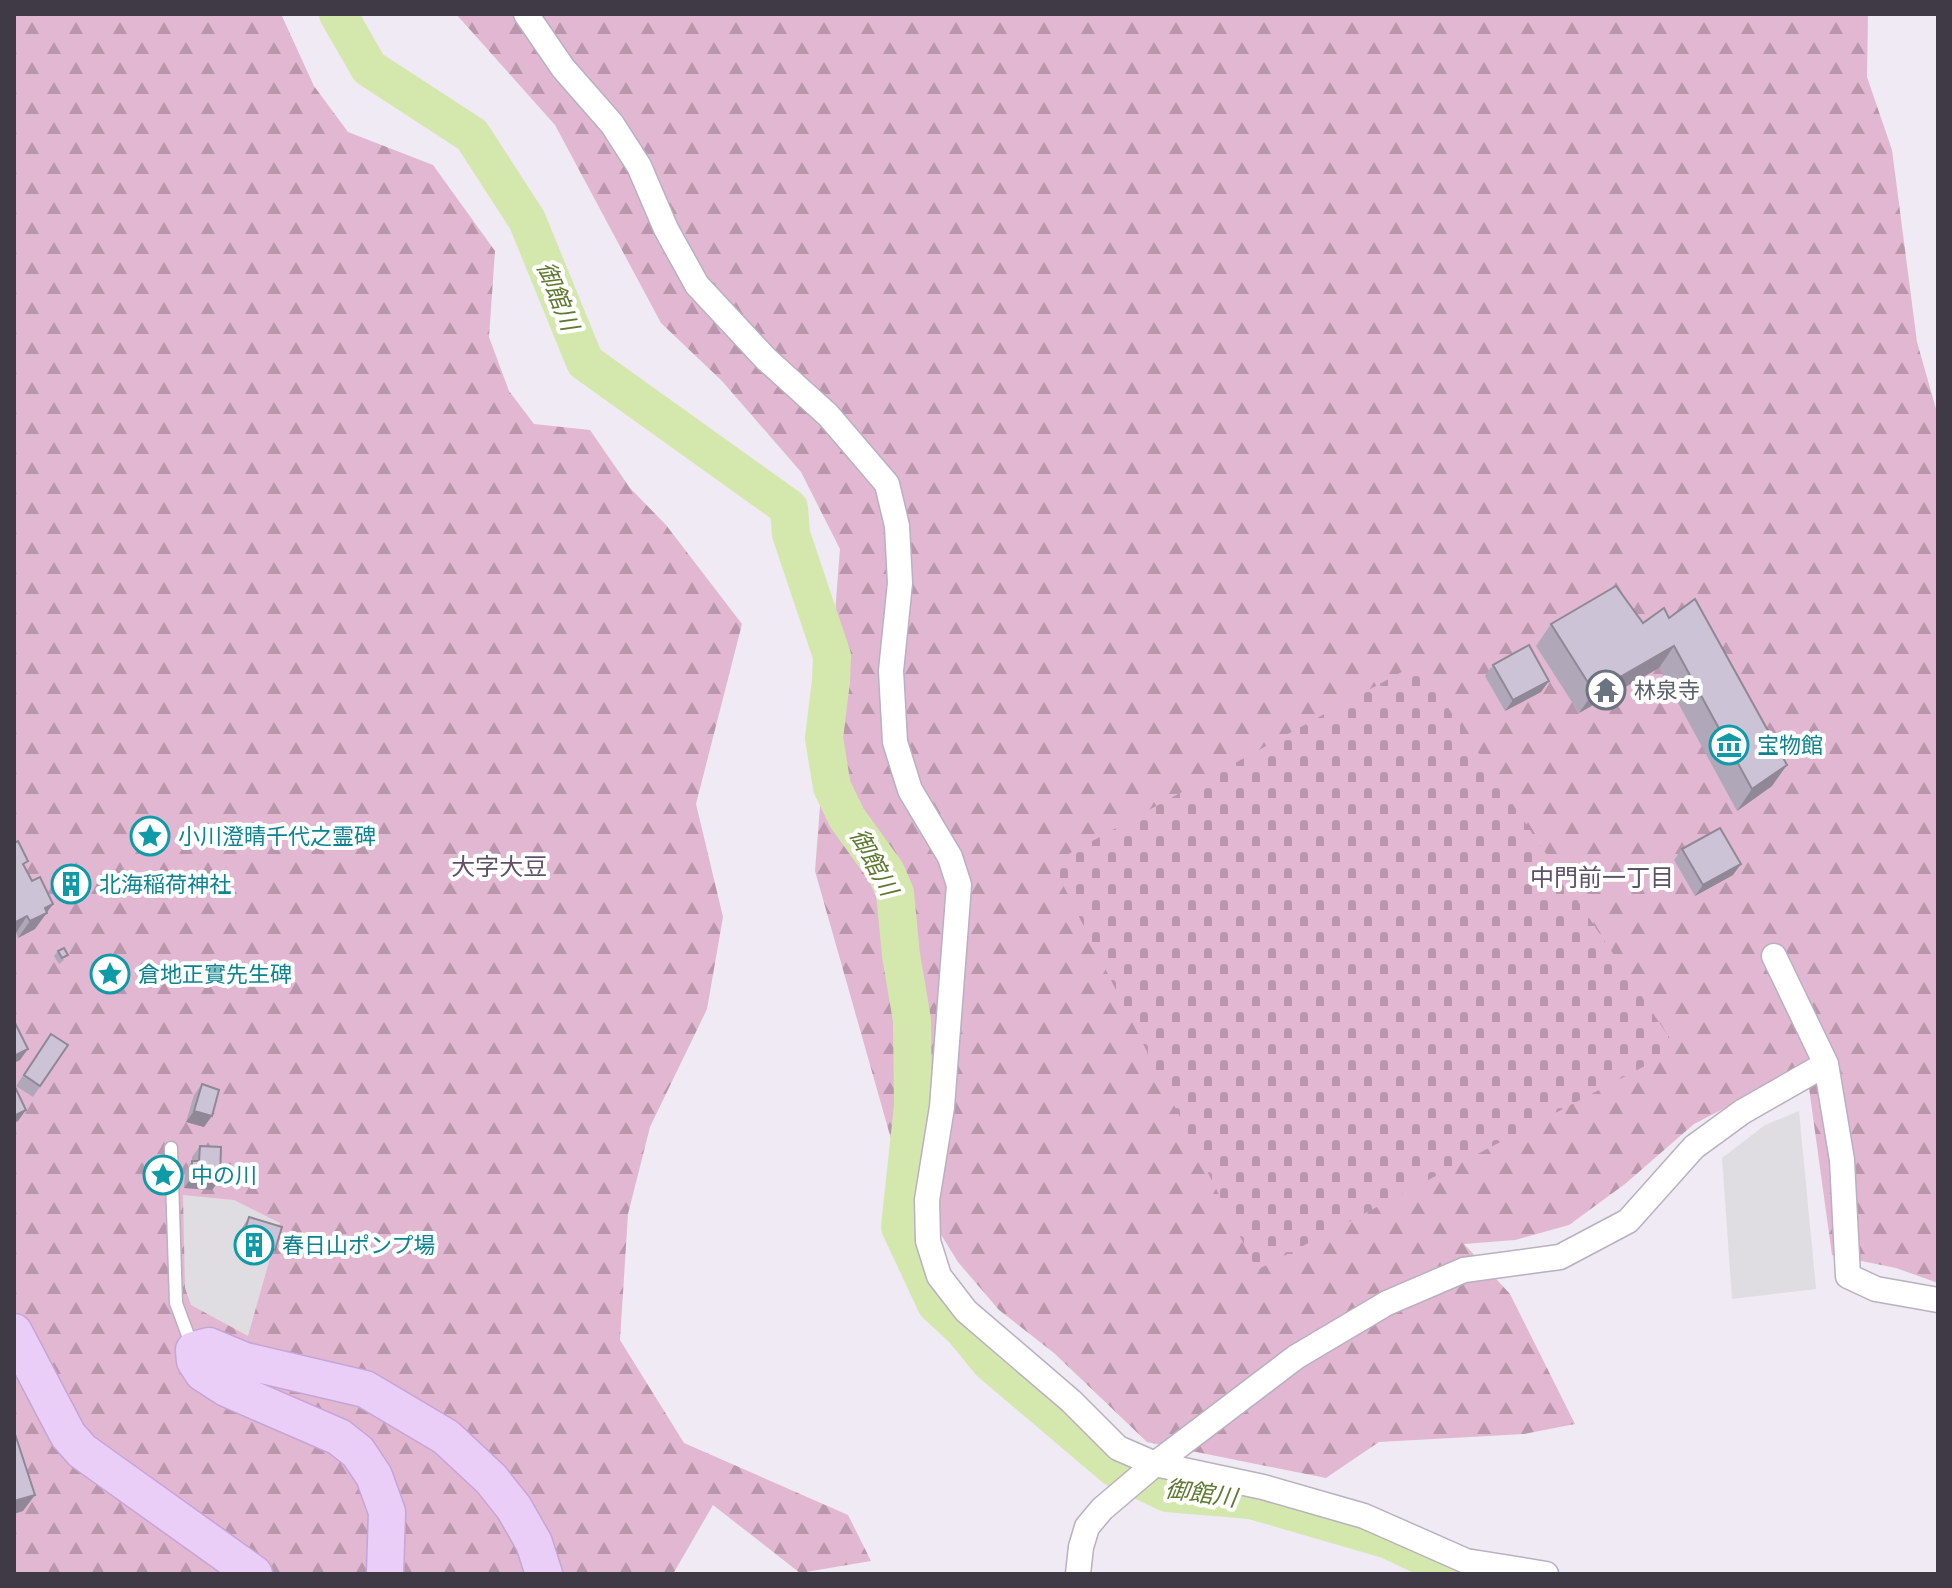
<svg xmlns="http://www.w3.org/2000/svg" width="1952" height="1588" font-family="Helvetica,'Noto Sans JP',sans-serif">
<defs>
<pattern id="forest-firs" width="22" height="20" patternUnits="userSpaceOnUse" patternTransform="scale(2)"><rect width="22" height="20" fill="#e2b7d2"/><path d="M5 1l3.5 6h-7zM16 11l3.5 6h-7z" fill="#b996ac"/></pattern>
<pattern id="cemetery-stones" width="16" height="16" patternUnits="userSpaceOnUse" patternTransform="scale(2)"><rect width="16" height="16" fill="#e2b7d2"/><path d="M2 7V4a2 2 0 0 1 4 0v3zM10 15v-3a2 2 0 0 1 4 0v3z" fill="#b996ac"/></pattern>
</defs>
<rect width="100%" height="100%" fill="#efeaf3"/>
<!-- forest -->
<path fill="url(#forest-firs)" d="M14 14H281L314 86 348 132 433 165 495 251 489 337 509 391 534 424 590 430 630 488 666 525 742 624 696 804 723 917 707 1009 650 1127 628 1214 620 1340 684 1443 848 1515 871 1561 800 1573 713 1505 673 1574H14Z
M456 14H1868L1867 77 1892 150 1917 342 1938 416V1283L1896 1268 1832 1255 1806 1066 1694 1124 1625 1184 1569 1225 1515 1240 1464 1244 1510 1294 1575 1424 1524 1434 1379 1442 1326 1478 1147 1442 1054 1353 999 1310 958 1262 899 1167 815 871 840 549 801 472 722 381 661 323 555 125Z"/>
<!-- cemetery -->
<path fill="url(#cemetery-stones)" d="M1418 663 1677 1049 1257 1270 1052 863Z"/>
<!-- parking -->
<path fill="#e0dde2" d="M1799 1111 1816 1289 1732 1299 1722 1158 1765 1125Z
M183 1195 234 1200 280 1223 248 1336 191 1305 185 1288Z"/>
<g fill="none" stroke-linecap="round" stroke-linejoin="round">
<!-- river -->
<path stroke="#d4e8ad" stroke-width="38" d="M338 14 369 68 472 135 527 220 585 362 789 508 791 534 832 656 831 681 824 738 832 787 847 818 886 872 895 893 901 955 912 1020 913 1106 900 1227 936 1304 963 1329 990 1362 1115 1468 1167 1493 1251 1500 1389 1540 1460 1574"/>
<!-- lane casing -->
<g stroke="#b9b0c0" stroke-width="15">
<path id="lane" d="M171 1148 176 1303 192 1346"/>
</g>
<!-- street casing -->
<g stroke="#b9b0c0" stroke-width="27">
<path id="street" d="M526 14 563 68 612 124 639 166 666 229 697 285 766 359 828 415 887 484 897 526 900 583 891 671 895 742 910 790 950 857 959 885 942 1107 927 1200 928 1241 939 1276 966 1311 1071 1401 1118 1448 1155 1464 1263 1487 1364 1516 1466 1561 1546 1574
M1774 956 1826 1064 1842 1160 1848 1276 1876 1289 1938 1300
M1078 1574 1081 1547 1087 1527 1102 1509 1155 1464 1296 1357 1387 1303 1464 1270 1560 1257 1628 1221 1694 1147 1742 1112 1826 1064"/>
</g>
<!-- secondary casing -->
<g stroke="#c5a5d6" stroke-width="39">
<path id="secondary" d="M14 1332 68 1435 82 1451 254 1574
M385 1574 387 1512 374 1476 358 1452 339 1437 226 1388 203 1373 195 1361 194 1350 209 1346 245 1361 365 1389 446 1437 491 1479 514 1508 534 1543 544 1574"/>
</g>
<!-- lane -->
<use href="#lane" stroke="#fff" stroke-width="12"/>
<!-- street -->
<use href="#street" stroke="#fff" stroke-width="24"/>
<!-- secondary -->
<use href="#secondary" stroke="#ebcef8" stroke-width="36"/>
</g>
<!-- wall -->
<path fill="#b0a8b8" d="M1669 618 1772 786 1737 811 1659 668 1579 713 1536 646 1551 624 1643 623Z
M1493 665 1541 692 1505 711 1485 676Z
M14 843 32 881 53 904 35 929 18 938 16 933 14 934Z
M1682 849 1733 875 1695 896 1674 860Z
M68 875 83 881 79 887 69 891 64 881Z
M58 951 64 960 59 964 54 956Z
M51 1034 68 1045 33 1097 16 1086Z
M202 1084 204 1127 186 1122 194 1095Z
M200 1146 220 1179 212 1190 184 1188 185 1172 192 1161V1157Z
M249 1217 275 1250 267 1261 235 1251 242 1228Z"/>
<!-- shaded-wall -->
<path fill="#908896" d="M1674 646 1659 668 1579 713 1594 692Z
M1549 681 1541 692 1505 711 1513 700Z
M1787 765 1772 786 1737 811 1752 789Z
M1741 864 1733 875 1695 896 1703 885Z
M83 881 79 887 69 891 73 886Z
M53 904 35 929 18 938 30 921 45 908Z
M27 916 16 933 14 934V923Z
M28 1049 20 1060 14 1063V1056Z
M26 1110 18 1121 14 1123V1116Z
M194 1111 212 1116 204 1127 186 1122Z
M192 1177 220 1179 212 1190 184 1188Z
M242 1240 275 1250 267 1261 235 1251Z
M35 1495 23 1511 14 1514V1501Z"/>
<!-- building -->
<path fill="#cdc3d6" stroke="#908896" stroke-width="2" d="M1616 586 1643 623 1664 608 1669 618 1695 599 1787 765 1752 789 1674 646 1594 692 1551 624Z
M1529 645 1549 681 1513 700 1493 665Z
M1720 828 1741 864 1703 885 1682 849Z
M18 841 28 861 23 864 32 881 40 877 53 904 45 908 47 913 30 921 27 916 14 923V843Z
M77 870 83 881 73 886 68 875Z
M64 948 68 955 62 958 58 951Z
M14 1021 28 1049 14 1056Z
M51 1034 68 1045 40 1086 24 1075Z
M202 1084 219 1090 212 1116 194 1111Z
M14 1085 26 1110 14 1116Z
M200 1146 221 1147 220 1179 192 1177V1161H199Z
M249 1217 282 1227 275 1250 242 1240Z
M14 1431 35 1495 14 1501Z"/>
<!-- icons -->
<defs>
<g id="temple-ring" transform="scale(2)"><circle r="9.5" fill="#fff" stroke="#6b7280" stroke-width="1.5"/><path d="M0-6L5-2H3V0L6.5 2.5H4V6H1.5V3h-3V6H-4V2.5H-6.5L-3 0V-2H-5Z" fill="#6b7280"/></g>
<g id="museum-ring" transform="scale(2)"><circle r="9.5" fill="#fff" stroke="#0f9aa8" stroke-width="1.5"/><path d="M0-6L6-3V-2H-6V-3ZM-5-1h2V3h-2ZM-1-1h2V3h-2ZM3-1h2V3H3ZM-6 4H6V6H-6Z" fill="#0f9aa8"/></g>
<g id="sight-ring" transform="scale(2)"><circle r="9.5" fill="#fff" stroke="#0f9aa8" stroke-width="1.5"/><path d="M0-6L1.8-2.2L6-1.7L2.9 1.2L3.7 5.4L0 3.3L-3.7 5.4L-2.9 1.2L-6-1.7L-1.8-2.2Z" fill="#0f9aa8"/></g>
<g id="building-ring" transform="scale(2)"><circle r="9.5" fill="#fff" stroke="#0f9aa8" stroke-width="1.5"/><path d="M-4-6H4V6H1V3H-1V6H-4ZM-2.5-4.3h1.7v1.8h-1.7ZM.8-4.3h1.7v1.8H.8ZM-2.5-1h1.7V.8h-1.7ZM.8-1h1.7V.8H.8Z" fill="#0f9aa8"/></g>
</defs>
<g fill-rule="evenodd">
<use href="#temple-ring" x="1606" y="690"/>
<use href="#museum-ring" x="1729" y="745"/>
<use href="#sight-ring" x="150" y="836"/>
<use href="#building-ring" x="71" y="884"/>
<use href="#sight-ring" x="110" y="974"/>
<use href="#sight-ring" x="163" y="1175"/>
<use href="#building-ring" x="254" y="1245"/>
</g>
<g text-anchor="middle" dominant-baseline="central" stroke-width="8" stroke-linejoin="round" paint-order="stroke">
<!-- worship labels -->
<g font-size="22" fill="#5b616d" stroke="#fff" text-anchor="start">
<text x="1634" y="690">林泉寺</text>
</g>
<!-- culture labels -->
<g font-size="22" fill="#0d838f" stroke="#fff" text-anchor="start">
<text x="1757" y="745">宝物館</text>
<text x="178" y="836">小川澄晴千代之霊碑</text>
<text x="99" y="884">北海稲荷神社</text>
<text x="138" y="974">倉地正實先生碑</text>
<text x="191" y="1175">中の川</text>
<text x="282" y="1245">春日山ポンプ場</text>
</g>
<!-- water labels -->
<g font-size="24" font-style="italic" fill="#5f7930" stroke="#fff">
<text transform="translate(558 296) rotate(68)">御館川</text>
<text transform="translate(874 862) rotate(62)">御館川</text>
<text transform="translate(1201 1493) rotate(8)">御館川</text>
</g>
<!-- neighbourhood labels -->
<g font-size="24" fill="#5d5167" stroke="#fff">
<text x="499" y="866">大字大豆</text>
<text x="1602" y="877">中門前一丁目</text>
</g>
</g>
<!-- border -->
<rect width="1952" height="1588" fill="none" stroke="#403946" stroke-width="32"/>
</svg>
